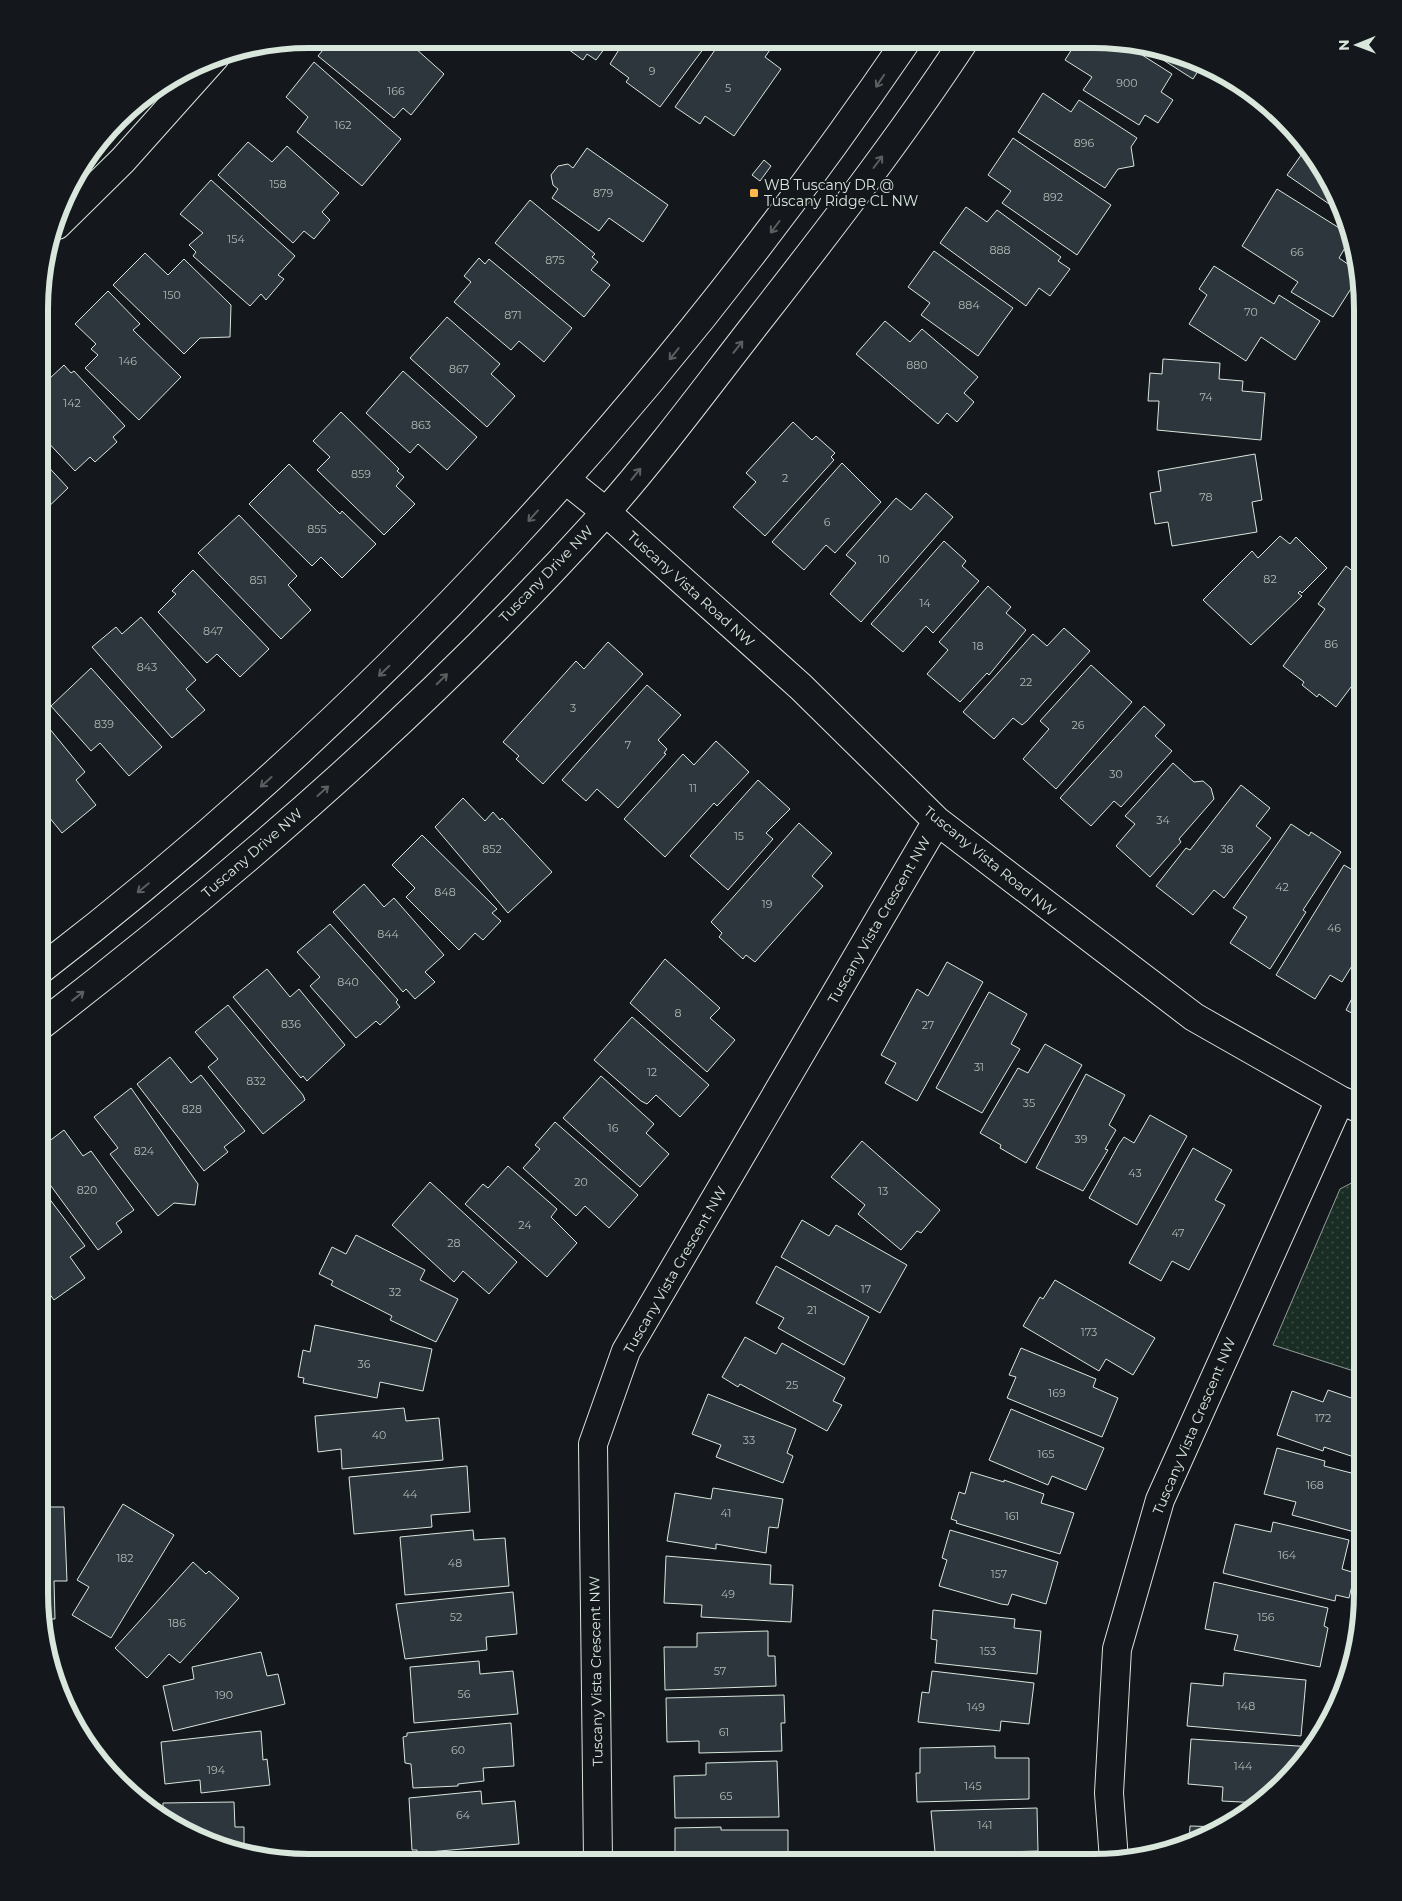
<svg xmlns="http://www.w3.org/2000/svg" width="1402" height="1901" font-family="Montserrat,sans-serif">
<defs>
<pattern id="grass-dots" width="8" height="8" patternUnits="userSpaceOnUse" patternTransform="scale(1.25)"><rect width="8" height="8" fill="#1a2d24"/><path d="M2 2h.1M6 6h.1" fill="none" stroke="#3b4b43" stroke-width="1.8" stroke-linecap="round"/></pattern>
</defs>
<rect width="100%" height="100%" fill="#14181c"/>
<!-- grass -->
<path fill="url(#grass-dots)" stroke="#939e99" d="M1363 1177V1374L1273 1345 1340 1189Z"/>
<!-- building -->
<path fill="#2c363c" stroke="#d8e6dc" d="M332 39H405L444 74 411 115 403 108 394 118 318 56Z
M558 39 611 40 596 60 587 54 583 60 557 41Z
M625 40H710L660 107 626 82 629 78 610 64Z
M722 40H777L765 57 781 69 734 136 705 116 700 124 675 107Z
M1077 41H1120L1172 74 1161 92 1173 100 1158 123 1145 115 1139 125 1083 90 1092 77 1065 60Z
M1138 44 1196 59 1203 63 1193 79Z
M314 62 401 139 362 186 297 132 308 117 286 97Z
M1043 93 1071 112 1079 100 1137 138 1131 147 1134 166 1118 169 1105 188 1018 132Z
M1013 138 1111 205 1077 255 1002 203 1011 191 988 175Z
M1303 141 1335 189 1339 200 1338 199 1332 206 1287 175 1304 151 1298 148Z
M248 142 272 162 287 146 339 193 322 212 330 220 314 239 304 231 293 243 218 175Z
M587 148 668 205 643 242 609 218 599 231 552 198 558 189 553 185 551 175 558 166 568 164 573 168Z
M764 160 771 166 760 181 752 175Z
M211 180 295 256 278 275 284 279 266 300 261 294 250 306 193 256 196 252 189 245 203 233 180 214Z
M1277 189 1352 236 1339 258 1358 271 1359 276 1333 317 1291 292 1298 282 1242 246Z
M530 200 595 254 592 257 598 262 591 270 610 285 584 317 495 243Z
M966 207 987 222 997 210 1061 257 1058 261 1070 269 1050 296 1039 288 1026 306 940 243Z
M934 251 1013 308 978 356 921 315 930 303 908 287Z
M145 253 168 275 184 259 231 305 230 337 200 338 184 354 113 285Z
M479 258 485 264 489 259 572 328 544 362 519 341 511 350 454 302 471 282 464 276Z
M1214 266 1274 304 1279 295 1320 321 1295 360 1261 337 1246 361 1189 324 1207 295 1199 289Z
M108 291 140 324 133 330 181 377 139 420 85 368 98 355 91 349 96 344 75 324Z
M447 317 500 364 491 374 515 396 487 427 410 358Z
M885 321 910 342 922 329 978 377 964 393 974 402 957 422 947 413 938 424 856 354Z
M1163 359 1220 363 1219 379 1243 381 1242 391 1265 393 1261 440 1157 430 1159 401H1148L1150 373 1162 374Z
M64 365 71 373 74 371 125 426 113 437 117 442 95 462 90 457 75 471 41 435V372L48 380Z
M403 371 477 437 447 470 418 444 410 453 366 413Z
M341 412 399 469 397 471 404 477 396 486 415 504 384 535 317 470 330 457 313 441Z
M793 422 812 440 816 436 835 453 831 457 834 460 765 536 733 507 756 482 746 473Z
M1255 454 1262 500 1252 502 1257 532 1172 546 1168 522 1155 524 1150 493 1161 491 1158 471Z
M41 459 68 488 41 514Z
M842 463 881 502 835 553 826 545 804 570 772 542Z
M289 464 340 514 342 511 376 544 342 578 321 557 312 566 249 504Z
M926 493 953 517 861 622 830 594 856 563 846 555 896 498 911 510Z
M239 515 297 576 288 585 311 610 281 639 198 553Z
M1280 536 1290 544 1296 537 1327 568 1302 593 1300 591 1298 593 1302 596 1251 645 1203 600 1252 551 1258 558Z
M944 541 966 561 962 566 979 581 933 633 926 626 903 652 871 624Z
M1346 566 1363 579V617L1361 620 1363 622V671L1336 707 1319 694 1317 697 1302 685 1304 682 1283 666 1325 609 1318 604Z
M193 570 269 649 240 677 217 654 207 663 158 612 176 594 172 591Z
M988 586 1011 607 1006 613 1026 630 989 675 987 673 960 702 927 674 948 650 939 642Z
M141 617 196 680 186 689 205 710 172 738 92 647 116 627 122 634Z
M1064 628 1090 651 1027 721 1022 725 1013 718 994 739 963 712 1033 634 1047 646Z
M608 642 643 674 543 784 516 759 519 756 503 742 576 661 584 669Z
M1091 665 1132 702 1056 789 1023 759 1049 729 1040 721Z
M91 668 162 747 129 776 100 743 91 751 51 706Z
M647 685 681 715 658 740 667 749 664 753 666 754 618 808 597 789 586 801 562 780Z
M1144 706 1165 725 1155 736 1172 751 1121 807 1114 801 1091 826 1060 798Z
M40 717 85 772 76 780 96 805 62 833 40 806Z
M716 741 749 772 717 806 714 803 665 857 624 819 683 754 694 765Z
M1173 763 1194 782 1203 781 1211 788 1214 799 1179 839 1181 842 1150 877 1116 846 1135 824 1125 816Z
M758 780 790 809 766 833 773 839 728 890 690 856Z
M1241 785 1270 808 1256 826 1271 838 1224 898 1214 890 1193 915 1156 886 1186 848 1190 850Z
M463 798 485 821 493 812 500 820 502 818 552 872 508 913 435 827Z
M799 823 832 853 812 876 823 886 755 962 746 955 743 959 719 937 722 933 711 922Z
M1291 824 1309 836 1311 832 1341 852 1303 910 1306 912 1270 969 1230 943 1247 917 1233 908Z
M40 832 48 843 40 849Z
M422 835 497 909 492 913 501 921 483 940 475 933 459 950 406 897 415 888 392 865Z
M1344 865 1363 876V948L1342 982 1330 975 1315 999 1276 975Z
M364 884 384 907 394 898 444 955 425 972 435 982 415 999 406 989 403 992 333 912Z
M330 924 398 1000 396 1002 400 1007 380 1025 376 1021 356 1038 310 986 320 977 297 952Z
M665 959 720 1008 710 1018 735 1040 707 1072 630 1003Z
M947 962 983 982 917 1101 885 1083 896 1063 881 1055 917 989 928 996Z
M267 969 290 997 299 989 345 1045 307 1081 303 1076 301 1078 233 997Z
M1363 977V1019L1346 1010Z
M989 992 1027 1014 1011 1044 1020 1049 982 1113 936 1088Z
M228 1005 303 1095 305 1100 263 1134 208 1067 218 1059 195 1032Z
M632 1017 709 1085 680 1117 656 1095 647 1104 641 1101 594 1060Z
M1045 1044 1082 1065 1026 1163 1000 1148 1001 1145 980 1133 1018 1068 1028 1073Z
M170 1057 191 1083 201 1075 245 1131 224 1147 228 1152 204 1171 137 1084Z
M1086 1074 1125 1095 1109 1125 1116 1130 1105 1149 1108 1150 1083 1191 1036 1168Z
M601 1076 654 1124 646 1133 669 1154 640 1187 563 1118Z
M131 1088 198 1184 195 1205 174 1203 158 1216 110 1154 118 1148 94 1117Z
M1150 1115 1187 1136 1137 1225 1089 1198 1119 1144 1124 1137 1134 1143Z
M555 1122 638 1195 609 1228 585 1206 576 1216 523 1168 540 1149 535 1145Z
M64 1130 83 1156 91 1151 134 1210 116 1223 122 1232 98 1250 40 1171V1148Z
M862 1141 940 1210 921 1233 917 1231 901 1250 858 1214 865 1205 831 1177Z
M1193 1148 1232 1170 1215 1200 1225 1205 1189 1270 1172 1261 1161 1281 1129 1263Z
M508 1166 557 1209 551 1217 577 1243 547 1277 465 1204 483 1184 488 1188Z
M430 1182 517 1262 489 1294 463 1271 454 1282 392 1225Z
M39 1185 85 1246 70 1257 85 1278 54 1300 39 1279Z
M802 1220 829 1236 836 1225 907 1265 880 1313 781 1257Z
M356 1235 425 1270 420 1280 458 1299 436 1342 390 1320 392 1316 331 1285 333 1281 319 1274 332 1247 346 1254Z
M776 1266 869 1317 844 1365 778 1328 784 1318 756 1303Z
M1055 1280 1155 1338 1133 1375 1106 1359 1099 1371 1023 1326 1040 1297 1043 1299Z
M315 1325 432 1349 423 1391 380 1382 377 1398 303 1383 304 1378 298 1377 303 1350 310 1352Z
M745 1337 776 1354 782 1343 845 1378 833 1401 842 1405 827 1431 740 1384 738 1387 722 1377Z
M1021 1348 1096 1379 1093 1387 1118 1398 1102 1437 1007 1398 1016 1377 1009 1375Z
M1328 1390 1363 1402V1460L1324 1447 1323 1451 1277 1435 1292 1391 1323 1402Z
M708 1394 796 1429 787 1453 793 1456 783 1483 716 1457 721 1445 692 1434Z
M404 1408 406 1421 439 1418 443 1460 342 1469 341 1449 318 1452 315 1416Z
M1011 1409 1104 1448 1086 1490 1052 1476 1048 1485 989 1460Z
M1277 1448 1325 1461 1324 1466 1363 1476 1362 1534 1292 1515 1296 1502 1264 1494Z
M467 1466 470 1512 431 1515 432 1527 354 1534 349 1477Z
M971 1472 1004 1482V1480L1044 1494 1041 1503 1074 1513 1060 1554 956 1523 957 1521 951 1519 959 1492 965 1494Z
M39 1484H44L45 1507H64L67 1581H54L55 1619H42L39 1592Z
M713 1488 783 1499 778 1528 769 1527 766 1553 716 1544V1549L667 1541 675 1493 711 1499Z
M123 1504 174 1535 111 1638 72 1615 89 1587 77 1580Z
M1273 1522 1349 1540 1342 1569 1355 1573 1349 1598 1336 1595 1335 1601 1223 1573 1235 1524 1271 1532Z
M473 1530 474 1540 505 1538 509 1586 405 1595 400 1537Z
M950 1530 1058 1562 1046 1604 1012 1594 1008 1605 1001 1604 939 1586 947 1560 942 1558Z
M666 1556 771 1565 770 1584 793 1585 791 1622 701 1617 702 1605 664 1603Z
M193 1562 206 1574 209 1571 239 1598 180 1663 169 1654 147 1678 115 1648Z
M1214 1582 1328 1608 1324 1626 1328 1628 1320 1667 1234 1650 1238 1635 1205 1629Z
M513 1592 517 1634 486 1637 487 1650 405 1659 396 1604Z
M933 1610 1015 1619 1014 1628 1041 1631 1037 1674 935 1663 937 1640 931 1639Z
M768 1631V1656H775L776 1686 665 1690 664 1647H697V1633Z
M261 1652 267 1676 278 1674 285 1704 173 1731 163 1686 194 1679 192 1667Z
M479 1661 480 1674 513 1671 518 1714 414 1723 410 1667Z
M932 1671 1034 1683 1029 1724 1001 1721 1000 1731 918 1722 922 1692 929 1693Z
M1224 1673 1306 1680 1301 1736 1187 1726 1191 1683 1223 1686Z
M784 1695 785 1723H781L782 1751 699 1753V1741L667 1742 666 1698Z
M511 1723 514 1766 483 1768 484 1781 458 1784V1786L413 1788 411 1764 405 1763 403 1737 407 1736V1733Z
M261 1731 263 1760 267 1759 270 1785 201 1793 200 1780 165 1784 161 1742Z
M1191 1739 1313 1747 1271 1795 1260 1803 1222 1801 1223 1787 1188 1784Z
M995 1746V1758H1029V1799L917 1802 916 1773H920V1748Z
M777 1761 779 1817 675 1818 674 1776 706 1775V1763Z
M481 1791 482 1804 515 1801 519 1844 417 1853V1850H412L409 1798Z
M234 1802 235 1827H244V1853L222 1848 159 1817 163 1816V1803Z
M1037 1808 1038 1851 1004 1852 1005 1862H936L931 1811Z
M1227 1814 1242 1815 1226 1826Z
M1190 1826 1223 1827 1213 1834 1189 1843Z
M721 1827V1830H788V1858H784V1861H675V1828Z
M517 1853 518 1861 436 1860Z"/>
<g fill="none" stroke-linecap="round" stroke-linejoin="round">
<!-- minor casing -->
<g stroke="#d8e6dc" stroke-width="30">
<path id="minor" d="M57 225 123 160 215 57
M566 480 606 512 801 687 937 821 1194 1017 1340 1100 1363 1110
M1114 1860 1109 1793 1117 1649 1160 1500 1340 1100
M598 1861 593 1444 626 1351 937 821"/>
</g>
<!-- tertiary casing -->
<g stroke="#d8e6dc" stroke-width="30">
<path id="tertiary" d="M40 970C382 707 664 396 907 40
M40 1026C241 871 435 702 605 513 659 452 708 385 758 321 829 230 901 137 964 41"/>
</g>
<!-- minor -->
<use href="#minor" stroke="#14181c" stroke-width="28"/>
<!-- tertiary -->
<use href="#tertiary" stroke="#14181c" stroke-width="28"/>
</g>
<!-- one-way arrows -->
<defs><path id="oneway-shaft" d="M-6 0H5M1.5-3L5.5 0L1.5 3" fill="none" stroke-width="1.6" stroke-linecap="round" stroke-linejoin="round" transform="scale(1.25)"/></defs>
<g stroke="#59605f">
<use href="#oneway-shaft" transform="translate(880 81) rotate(124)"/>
<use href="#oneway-shaft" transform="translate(878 162) rotate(-53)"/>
<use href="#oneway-shaft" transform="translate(775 227) rotate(127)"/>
<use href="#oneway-shaft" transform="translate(738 347) rotate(-52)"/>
<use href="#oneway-shaft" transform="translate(674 354) rotate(129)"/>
<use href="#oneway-shaft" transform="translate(636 474) rotate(-51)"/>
<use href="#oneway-shaft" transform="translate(533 516) rotate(132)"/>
<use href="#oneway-shaft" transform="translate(384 671) rotate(136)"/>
<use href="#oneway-shaft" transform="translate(442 679) rotate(-44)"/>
<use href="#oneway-shaft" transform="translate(266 782) rotate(138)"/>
<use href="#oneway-shaft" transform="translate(323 791) rotate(-42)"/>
<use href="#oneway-shaft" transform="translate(143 888) rotate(141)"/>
<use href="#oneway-shaft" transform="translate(78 996) rotate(-38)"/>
</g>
<!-- markers -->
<rect fill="#ffb74d" stroke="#14181c" stroke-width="2" x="749" y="188" width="10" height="10" rx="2.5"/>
<g text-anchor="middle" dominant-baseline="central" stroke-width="4" stroke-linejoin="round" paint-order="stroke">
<!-- number labels -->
<g font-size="11" fill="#adbab4">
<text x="652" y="71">9</text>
<text x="1127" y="83">900</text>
<text x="728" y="88">5</text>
<text x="396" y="91">166</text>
<text x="343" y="125">162</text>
<text x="1084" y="143">896</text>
<text x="278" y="184">158</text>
<text x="603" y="193">879</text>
<text x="1053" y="197">892</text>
<text x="236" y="239">154</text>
<text x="1000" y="250">888</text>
<text x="1297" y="252">66</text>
<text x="555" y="260">875</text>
<text x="172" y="295">150</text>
<text x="969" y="305">884</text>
<text x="1251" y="312">70</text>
<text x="513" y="315">871</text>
<text x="128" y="361">146</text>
<text x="917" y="365">880</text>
<text x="459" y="369">867</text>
<text x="1206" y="397">74</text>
<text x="72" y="403">142</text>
<text x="421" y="425">863</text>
<text x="361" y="474">859</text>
<text x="785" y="478">2</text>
<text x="1206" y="497">78</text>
<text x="827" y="522">6</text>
<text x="317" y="529">855</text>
<text x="884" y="559">10</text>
<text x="1270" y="579">82</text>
<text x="258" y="580">851</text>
<text x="925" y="603">14</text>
<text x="213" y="631">847</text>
<text x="1331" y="644">86</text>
<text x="978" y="646">18</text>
<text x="147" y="667">843</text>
<text x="1026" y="682">22</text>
<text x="573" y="708">3</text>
<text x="104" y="724">839</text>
<text x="1078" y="725">26</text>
<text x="628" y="745">7</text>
<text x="1116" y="774">30</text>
<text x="693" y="788">11</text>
<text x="1163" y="820">34</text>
<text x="739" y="836">15</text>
<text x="492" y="849">852</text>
<text x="1227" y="849">38</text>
<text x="1282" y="887">42</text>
<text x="445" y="892">848</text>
<text x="767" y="904">19</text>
<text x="1334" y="928">46</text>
<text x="388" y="934">844</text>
<text x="348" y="982">840</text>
<text x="678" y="1013">8</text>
<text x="291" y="1024">836</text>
<text x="928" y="1025">27</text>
<text x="979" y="1067">31</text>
<text x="652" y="1072">12</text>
<text x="256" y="1081">832</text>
<text x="1029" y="1103">35</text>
<text x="192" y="1109">828</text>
<text x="613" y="1128">16</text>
<text x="1081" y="1139">39</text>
<text x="144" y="1151">824</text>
<text x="1135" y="1173">43</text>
<text x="581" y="1182">20</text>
<text x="87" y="1190">820</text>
<text x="883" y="1191">13</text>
<text x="525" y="1225">24</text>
<text x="1178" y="1233">47</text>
<text x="454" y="1243">28</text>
<text x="866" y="1289">17</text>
<text x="395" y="1292">32</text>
<text x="812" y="1310">21</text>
<text x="1089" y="1332">173</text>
<text x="364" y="1364">36</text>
<text x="792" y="1385">25</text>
<text x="1057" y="1393">169</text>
<text x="1323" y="1418">172</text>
<text x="379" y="1435">40</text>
<text x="749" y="1440">33</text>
<text x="1046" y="1454">165</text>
<text x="1315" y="1485">168</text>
<text x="410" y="1494">44</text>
<text x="726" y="1513">41</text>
<text x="1012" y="1516">161</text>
<text x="1287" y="1555">164</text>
<text x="125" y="1558">182</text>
<text x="455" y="1563">48</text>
<text x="999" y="1574">157</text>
<text x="728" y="1594">49</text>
<text x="456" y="1617">52</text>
<text x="1266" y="1617">156</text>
<text x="177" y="1623">186</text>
<text x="988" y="1651">153</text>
<text x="720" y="1671">57</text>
<text x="464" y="1694">56</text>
<text x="224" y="1695">190</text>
<text x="1246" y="1706">148</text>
<text x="976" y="1707">149</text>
<text x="724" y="1732">61</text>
<text x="458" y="1750">60</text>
<text x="1243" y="1766">144</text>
<text x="216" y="1770">194</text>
<text x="973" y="1786">145</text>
<text x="726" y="1796">65</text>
<text x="463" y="1815">64</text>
<text x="985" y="1825">141</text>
</g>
<!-- poi labels -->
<g font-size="14" fill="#d8e6dc" stroke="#14181c" text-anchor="start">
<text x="764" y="185">WB Tuscany DR @<tspan x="764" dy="16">Tuscany Ridge CL NW</tspan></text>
</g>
<!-- street labels -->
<g font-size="14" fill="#d8e6dc" stroke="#14181c">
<text transform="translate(546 574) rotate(-46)">Tuscany Drive NW</text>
<text transform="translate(691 589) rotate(42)">Tuscany Vista Road NW</text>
<text transform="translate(252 853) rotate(-41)">Tuscany Drive NW</text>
<text transform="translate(990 861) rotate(39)">Tuscany Vista Road NW</text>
<text transform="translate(879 920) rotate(-60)">Tuscany Vista Crescent NW</text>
<text transform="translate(675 1270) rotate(-60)">Tuscany Vista Crescent NW</text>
<text transform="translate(1194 1426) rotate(-67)">Tuscany Vista Crescent NW</text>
<text transform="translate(596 1671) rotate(-91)">Tuscany Vista Crescent NW</text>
</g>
</g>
<!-- crop -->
<path d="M0 0H1402V1901H0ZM309 48H1093A261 261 0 0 1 1354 309V1593A261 261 0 0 1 1093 1854H309A261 261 0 0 1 48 1593V309A261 261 0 0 1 309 48Z" fill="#14181c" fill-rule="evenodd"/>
<path fill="none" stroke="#d8e6dc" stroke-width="6" d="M309 48H1093A261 261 0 0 1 1354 309V1593A261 261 0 0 1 1093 1854H309A261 261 0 0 1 48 1593V309A261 261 0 0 1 309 48Z"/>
<!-- north arrow -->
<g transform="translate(1357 45) rotate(269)" stroke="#14181c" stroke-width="4" paint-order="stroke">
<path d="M0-4L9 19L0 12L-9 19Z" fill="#d8e6dc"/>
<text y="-8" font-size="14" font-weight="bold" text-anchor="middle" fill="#d8e6dc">N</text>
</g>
</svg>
